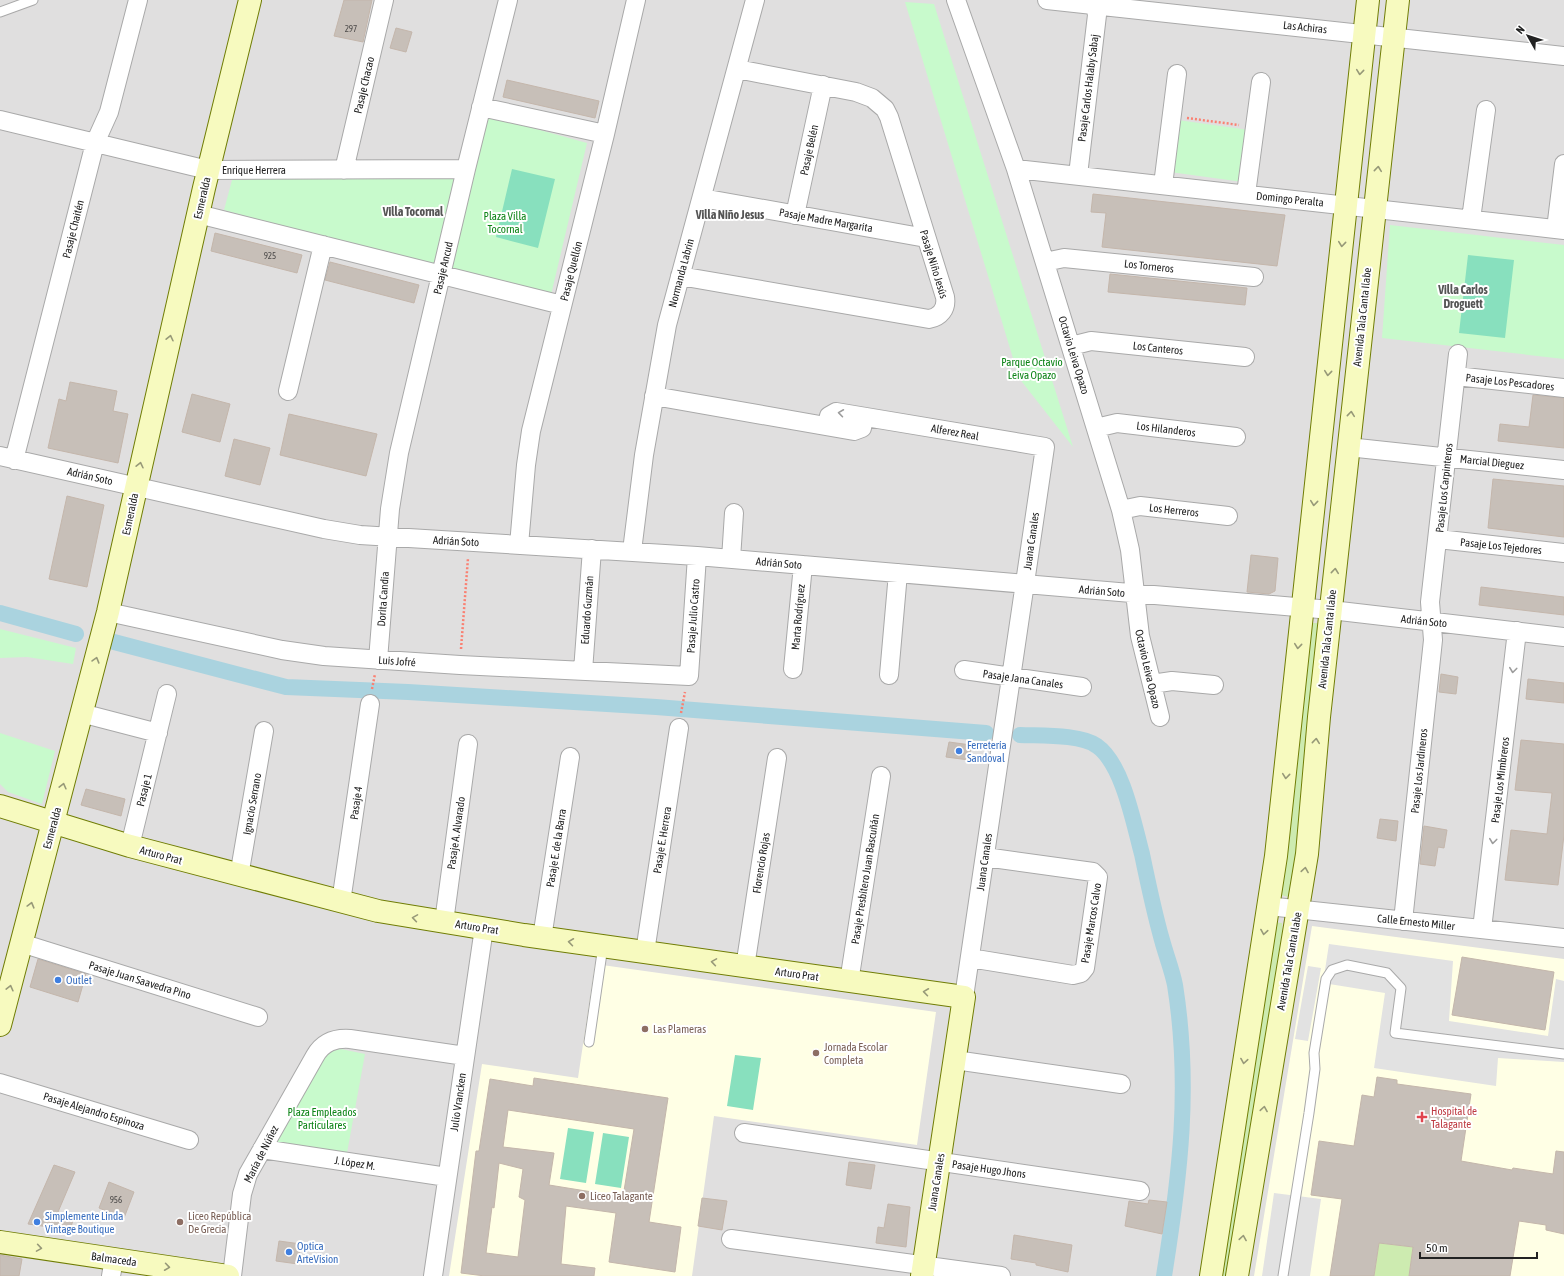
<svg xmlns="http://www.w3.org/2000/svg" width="1564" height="1276" font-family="'Asap Condensed',sans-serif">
<rect width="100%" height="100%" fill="#f2efe9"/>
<!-- residential -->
<path fill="#e0dfdf" d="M0 0H1564V1276H0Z"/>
<!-- education -->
<path fill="#ffffe5" d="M1312 926 1564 959V1276H1254Z
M595 964 936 1012 917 1145 714 1116 692 1276H449L482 1064 578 1078Z"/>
<!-- grass -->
<path fill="#cdebb0" d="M1313 623H1317L1320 628 1292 891 1289 897 1281 895 1279 890 1310 629Z
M1273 922 1282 923 1283 936 1230 1276H1216Z
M1379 1243 1413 1247 1409 1276H1374Z"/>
<!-- park -->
<path fill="#c8facc" d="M905 2 934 4 1073 447 1019 378Z
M485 115 587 143 550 299 224 210 232 180 471 172Z
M1178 120 1249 130 1243 182 1170 172Z
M1390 225 1564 245V359L1382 338Z
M0 629 76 648 73 664 27 657 0 658Z
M0 733 55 751 42 804 8 792 0 784Z
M341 1049 365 1054 347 1153 271 1142 327 1052Z"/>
<!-- pitch -->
<path fill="#88e0be" d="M512 169 555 179 538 248 496 237Z
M1468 255 1514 260 1505 338 1459 333Z
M735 1055 761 1058 753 1110 727 1106Z
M568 1128 594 1132 586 1183 560 1179Z
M603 1133 629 1137 621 1188 595 1184Z"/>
<!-- parking -->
<path fill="#e2e2e2" d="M1329 944 1453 961 1449 1021 1548 1036 1556 979 1564 981V1062L1498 1058 1496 1086 1374 1068 1385 993 1323 983Z
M1308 966 1321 968 1308 1041 1295 1039Z
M1274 1193 1321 1199 1310 1276H1262Z"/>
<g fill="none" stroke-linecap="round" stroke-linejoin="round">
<!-- canal -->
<path stroke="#aad3df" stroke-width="16" d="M0 613 76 634
M114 642 286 687 408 692 656 707 986 733
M1020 735C1040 736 1081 734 1097 746 1123 764 1134 825 1142 854 1148 883 1154 912 1162 940 1166 955 1172 970 1175 985 1191 1086 1180 1176 1164 1276"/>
</g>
<!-- building -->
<path fill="#c7bfb8" stroke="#c4b6ab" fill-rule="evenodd" d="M344 0H372L363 42 334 36Z
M396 28 412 32 406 52 390 48Z
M507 80 599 101 595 118 503 97Z
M1093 194 1285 215 1277 266 1102 247 1106 213 1091 212Z
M215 233 302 255 297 273 211 251Z
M330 262 419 285 414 303 325 280Z
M1110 274 1247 288 1245 305 1108 292Z
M70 382 117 391 113 411 128 414 118 463 48 448 59 399 66 401Z
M192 394 230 404 220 442 182 432Z
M1533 395 1564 398V448L1498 441 1500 424 1529 427Z
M289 414 377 434 366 476 280 455Z
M234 439 270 448 260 485 225 476Z
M1493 479 1564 486V537L1488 528Z
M67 496 104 505 87 587 49 579Z
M1251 555 1278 558 1275 591 1269 594 1247 592Z
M1481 587 1564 597V615L1479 605Z
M1441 674 1458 677 1456 694 1439 692Z
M1528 679 1564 683V703L1526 699Z
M1521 740 1564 744V835L1558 885 1505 880 1511 830 1547 834 1552 793 1515 790Z
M949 742 971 745 969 760 946 757Z
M86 789 125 799 121 816 81 805Z
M1380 819 1398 821 1396 841 1377 838Z
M1424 826 1447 830 1444 848 1438 847 1435 866 1420 864Z
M1462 957 1554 972 1545 1030 1452 1015Z
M38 959 86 974 78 1002 30 987Z
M1377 1077 1397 1080V1084L1471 1094 1461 1161 1512 1170 1513 1168 1553 1174 1556 1151 1564 1152V1234L1546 1230V1225L1519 1221 1510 1276H1409L1413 1247 1379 1243 1374 1276H1330L1342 1199 1311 1195 1319 1141 1354 1146 1362 1095 1374 1097Z
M534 1078 668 1098 649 1222 681 1227 675 1272 609 1262 616 1213 566 1206 561 1264 595 1268 594 1276H485L461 1273 476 1151H479L490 1079 533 1086ZM508 1110 634 1129 623 1197 549 1185 554 1153 503 1147ZM499 1163 523 1169 519 1197 525 1200 518 1257 486 1253 492 1207 494 1208Z
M849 1162 875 1165 871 1189 846 1185Z
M54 1165 75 1172 58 1212 74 1217 70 1230 28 1224Z
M109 1182 134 1192 124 1218 99 1208Z
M702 1198 727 1201 722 1230 698 1226Z
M1149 1200 1167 1202 1162 1234 1125 1226 1129 1201 1148 1204Z
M888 1204 910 1207 906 1247 876 1243 878 1227 884 1228Z
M1014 1235 1072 1245 1068 1272 1036 1265V1263L1011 1259Z
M279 1241 301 1244 298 1264 276 1261Z
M0 1255 22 1259 19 1276H0Z"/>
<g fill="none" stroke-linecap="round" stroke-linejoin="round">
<!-- lane casing -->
<g stroke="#a9a9a9" stroke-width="11">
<path id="lane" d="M0 12 33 0
M589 1042 603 946
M1283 1276 1309 1113 1315 1069 1314 1053 1326 979 1332 970 1347 965 1387 973 1401 988 1395 1033 1564 1054"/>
</g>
<!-- street casing -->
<g stroke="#a9a9a9" stroke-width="20">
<path id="street" d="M956 0 1016 169 1121 510 1130 550 1140 636 1160 717
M1047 0 1564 56
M481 107 605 134
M0 120 208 170 466 169
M1016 169 1564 230
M344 170 384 0
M1078 175 1097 15 1094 0
M1163 185 1177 74
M1246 194 1261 82
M702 198 926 238
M198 214 562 305
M795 215 823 85
M1471 219 1486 110
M1556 229 1564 164
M1045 262 1064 258 1254 277
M680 276 929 319C940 317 947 309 945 297L889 117 885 109 872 98 856 92 737 69
M1071 346 1091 341 1245 357
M1456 376 1564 388
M288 391 323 245
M654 396 854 431 862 428 864 417
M827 426 829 416 836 412 1045 447 964 997
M1096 428 1117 423 1236 437
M1348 447 1564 470
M0 456 324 529 360 535 697 556 1331 610 1564 637
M14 460 95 143 109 112 138 0
M1121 510 1140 506 1228 516
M1438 539 1564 553
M519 545 526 465 531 431 605 134 636 0
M632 551 644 455 667 325 755 0
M731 559 734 513
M108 612 282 650 324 656 460 665 689 676 697 556
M378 660 390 509 399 453 466 169 508 0
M793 669 803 565
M964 670 1082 687
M583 671 592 549
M889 675 898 573
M1152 684 1172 681 1214 685
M81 713 158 733
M130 846 167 694
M239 876 264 731
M341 902 370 704
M1268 906 1564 938
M1403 921 1433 640 1430 602 1458 354
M444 922 468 744
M1482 929 1517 631
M542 938 570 757
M21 943 258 1017
M645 952 679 728
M970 958 1073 975 1081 973 1085 968 1098 877 1093 872 985 857
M745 967 777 758
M849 982 881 776
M955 1060 1121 1084
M0 1083 189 1140
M744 1133 1140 1191
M262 1149 447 1177
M731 1239 1001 1276
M111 1276 114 1259
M232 1276 242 1194 248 1174 315 1056C323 1042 335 1038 350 1039L465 1056
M433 1276 484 928"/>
</g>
<!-- secondary casing -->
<g stroke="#707d05" stroke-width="24">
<path id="secondary" d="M0 806 130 846 378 911 524 935 964 997 922 1276
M0 1025 108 612 204 188 250 0
M0 1242 228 1276
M1211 1276 1276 856 1368 0
M1237 1276 1307 854 1319 717 1398 0"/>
</g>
<!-- path -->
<path stroke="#fa8072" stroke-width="2.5" stroke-dasharray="2 2" stroke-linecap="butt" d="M1187 118 1239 125
M461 649 468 558
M372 689 375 674
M681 713 685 692"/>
<!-- lane -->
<use href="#lane" stroke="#fff" stroke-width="9"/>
<!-- street -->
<use href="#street" stroke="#fff" stroke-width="18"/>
<!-- secondary -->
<use href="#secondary" stroke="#f7fabf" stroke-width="22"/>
</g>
<!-- one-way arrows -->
<defs><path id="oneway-chevron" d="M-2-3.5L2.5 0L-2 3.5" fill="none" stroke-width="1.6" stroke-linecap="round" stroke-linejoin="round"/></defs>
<g stroke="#979978">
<use href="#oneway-chevron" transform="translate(1360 72) rotate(96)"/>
<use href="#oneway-chevron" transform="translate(1378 169) rotate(-84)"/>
<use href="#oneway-chevron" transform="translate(1342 244) rotate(96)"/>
<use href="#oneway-chevron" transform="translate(170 338) rotate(-77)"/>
<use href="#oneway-chevron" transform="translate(1328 373) rotate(96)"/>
<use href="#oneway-chevron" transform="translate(1351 414) rotate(-84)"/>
<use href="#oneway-chevron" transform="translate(140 465) rotate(-77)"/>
<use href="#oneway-chevron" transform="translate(1314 503) rotate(96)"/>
<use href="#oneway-chevron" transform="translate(1335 571) rotate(-84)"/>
<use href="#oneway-chevron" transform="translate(1298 646) rotate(96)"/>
<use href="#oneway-chevron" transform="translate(96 660) rotate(-74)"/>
<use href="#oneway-chevron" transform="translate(1316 741) rotate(-84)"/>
<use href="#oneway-chevron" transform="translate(1286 776) rotate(96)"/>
<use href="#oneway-chevron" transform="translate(63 786) rotate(-76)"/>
<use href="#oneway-chevron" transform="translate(1305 870) rotate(-81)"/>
<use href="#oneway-chevron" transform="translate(31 905) rotate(-75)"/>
<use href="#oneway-chevron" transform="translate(415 918) rotate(-171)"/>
<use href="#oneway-chevron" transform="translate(1264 932) rotate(99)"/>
<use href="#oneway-chevron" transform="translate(571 942) rotate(-172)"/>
<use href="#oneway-chevron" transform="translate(714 962) rotate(-171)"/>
<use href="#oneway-chevron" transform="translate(10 988) rotate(-76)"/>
<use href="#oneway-chevron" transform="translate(926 992) rotate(-172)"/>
<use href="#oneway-chevron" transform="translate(1244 1061) rotate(99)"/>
<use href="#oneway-chevron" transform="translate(1264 1109) rotate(-81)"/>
<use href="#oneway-chevron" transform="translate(1243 1238) rotate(-81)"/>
<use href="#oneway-chevron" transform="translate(39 1248) rotate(9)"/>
<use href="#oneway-chevron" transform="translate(167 1267) rotate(8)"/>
</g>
<g stroke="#9c9c9c">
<use href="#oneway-chevron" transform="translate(841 413) rotate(-172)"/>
<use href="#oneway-chevron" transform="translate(1513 670) rotate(97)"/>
<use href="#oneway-chevron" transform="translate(1493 841) rotate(97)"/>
</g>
<!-- markers -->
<g fill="#3f7fe0" stroke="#fff" stroke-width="1.5">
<circle cx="959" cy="751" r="4"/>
<circle cx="58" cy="980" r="4"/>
<circle cx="37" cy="1222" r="4"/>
<circle cx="289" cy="1252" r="4"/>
</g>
<g fill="#8d6e63" stroke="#fff" stroke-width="1.5">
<circle cx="645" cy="1029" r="4"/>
<circle cx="816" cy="1053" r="4"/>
<circle cx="582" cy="1196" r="4"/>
<circle cx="180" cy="1222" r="4"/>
</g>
<path fill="#e0444e" stroke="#fff" stroke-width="1.5" d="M1420 1111h4v4h4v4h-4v4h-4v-4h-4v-4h4z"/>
<g text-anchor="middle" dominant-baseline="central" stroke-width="4" stroke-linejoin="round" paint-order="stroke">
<!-- number labels -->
<g font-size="9" fill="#4b4948">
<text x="351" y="29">297</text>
<text x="270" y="256">925</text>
<text x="116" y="1200">956</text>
</g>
<!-- street labels -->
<g font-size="11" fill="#222" stroke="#fff">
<text transform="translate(1305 27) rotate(6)">Las Achiras</text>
<text transform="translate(364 85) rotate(-77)">Pasaje Chacao</text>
<text transform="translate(1088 88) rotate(-83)">Pasaje Carlos Halaby Sabaj</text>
<text transform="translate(809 150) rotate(-78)">Pasaje Belén</text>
<text x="254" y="170">Enrique Herrera</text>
<text transform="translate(202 198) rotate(-77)">Esmeralda</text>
<text transform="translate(1290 199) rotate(6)">Domingo Peralta</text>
<text transform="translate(826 220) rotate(10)">Pasaje Madre Margarita</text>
<text transform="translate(73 229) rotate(-76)">Pasaje Chaitén</text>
<text transform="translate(934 264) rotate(73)">Pasaje Niño Jesús</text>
<text transform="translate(1149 266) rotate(6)">Los Torneros</text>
<text transform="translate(443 268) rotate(-77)">Pasaje Ancud</text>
<text transform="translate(571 271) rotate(-76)">Pasaje Quellón</text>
<text transform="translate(681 273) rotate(-75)">Normanda Labrin</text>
<text transform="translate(1362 317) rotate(-84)">Avenida Tala Canta Ilabe</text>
<text transform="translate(1158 348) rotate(6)">Los Canteros</text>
<text transform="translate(1074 355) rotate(73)">Octavio Leiva Opazo</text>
<text transform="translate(1510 382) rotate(6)">Pasaje Los Pescadores</text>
<text transform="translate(1166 429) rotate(7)">Los Hilanderos</text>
<text transform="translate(955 432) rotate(10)">Alferez Real</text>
<text transform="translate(1492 462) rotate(6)">Marcial Dieguez</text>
<text transform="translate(90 476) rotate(13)">Adrián Soto</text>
<text transform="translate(1444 488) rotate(-84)">Pasaje Los Carpinteros</text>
<text transform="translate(1174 510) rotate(6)">Los Herreros</text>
<text transform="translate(130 514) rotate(-78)">Esmeralda</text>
<text transform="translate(456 541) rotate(3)">Adrián Soto</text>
<text transform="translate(1031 541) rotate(-82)">Juana Canales</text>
<text transform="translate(1501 546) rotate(6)">Pasaje Los Tejedores</text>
<text transform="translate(779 563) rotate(5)">Adrián Soto</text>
<text transform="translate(1102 591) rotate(5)">Adrián Soto</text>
<text transform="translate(383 599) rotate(-86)">Dorita Candia</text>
<text transform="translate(587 610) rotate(-86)">Eduardo Guzmán</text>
<text transform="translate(693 616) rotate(-86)">Pasaje Julio Castro</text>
<text transform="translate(798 617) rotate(-85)">Marta Rodríguez</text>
<text transform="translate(1424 621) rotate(6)">Adrián Soto</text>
<text transform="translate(1327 639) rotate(-84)">Avenida Tala Canta Ilabe</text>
<text transform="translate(397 661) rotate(4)">Luis Jofré</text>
<text transform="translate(1148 669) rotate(77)">Octavio Leiva Opazo</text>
<text transform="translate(1023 679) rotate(8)">Pasaje Jana Canales</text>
<text transform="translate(1419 771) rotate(-84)">Pasaje Los Jardineros</text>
<text transform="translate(1500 780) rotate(-83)">Pasaje Los Mimbreros</text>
<text transform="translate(144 790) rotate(-76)">Pasaje 1</text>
<text transform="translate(356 803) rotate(-82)">Pasaje 4</text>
<text transform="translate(252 804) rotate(-80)">Ignacio Serrano</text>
<text transform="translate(52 828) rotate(-75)">Esmeralda</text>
<text transform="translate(456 833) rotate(-82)">Pasaje A. Alvarado</text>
<text transform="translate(662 840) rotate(-81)">Pasaje E. Herrera</text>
<text transform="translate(556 848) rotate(-81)">Pasaje E. de la Barra</text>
<text transform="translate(161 855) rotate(15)">Arturo Prat</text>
<text transform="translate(984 862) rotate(-82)">Juana Canales</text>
<text transform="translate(761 863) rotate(-81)">Florencio Rojas</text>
<text transform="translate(865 879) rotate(-81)">Pasaje Presbítero Juan Bascuñán</text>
<text transform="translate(1416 922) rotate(6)">Calle Ernesto Miller</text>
<text transform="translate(1091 923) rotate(-81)">Pasaje Marcos Calvo</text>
<text transform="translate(477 927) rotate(9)">Arturo Prat</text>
<text transform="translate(1289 961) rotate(-80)">Avenida Tala Canta Ilabe</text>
<text transform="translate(797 974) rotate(8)">Arturo Prat</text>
<text transform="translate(140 980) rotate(17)">Pasaje Juan Saavedra Pino</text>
<text transform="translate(458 1102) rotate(-82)">Julio Vrancken</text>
<text transform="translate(94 1111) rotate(17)">Pasaje Alejandro Espinoza</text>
<text transform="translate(261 1154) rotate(-63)">María de Núñez</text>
<text transform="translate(355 1163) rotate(9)">J. López M.</text>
<text transform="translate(989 1169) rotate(8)">Pasaje Hugo Jhons</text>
<text transform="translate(936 1182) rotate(-81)">Juana Canales</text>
<text transform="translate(114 1259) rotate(8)">Balmaceda</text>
</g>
<!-- park labels -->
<g font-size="11" fill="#0c8416" stroke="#fff">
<text x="505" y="216">Plaza Villa<tspan x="505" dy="13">Tocornal</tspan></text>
<text x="1032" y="362">Parque Octavio<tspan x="1032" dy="13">Leiva Opazo</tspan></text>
<text x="322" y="1112">Plaza Empleados<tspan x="322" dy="13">Particulares</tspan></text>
</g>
<!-- shop labels -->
<g font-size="11" fill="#366cbe" stroke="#fff" text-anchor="start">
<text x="967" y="745">Ferretería<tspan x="967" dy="13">Sandoval</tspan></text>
<text x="66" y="980">Outlet</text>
<text x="45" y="1216">Simplemente Linda<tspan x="45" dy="13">Vintage Boutique</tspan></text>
<text x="297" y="1246">Optica<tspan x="297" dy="13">ArteVision</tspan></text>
</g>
<!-- education labels -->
<g font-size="11" fill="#785e54" stroke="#fff" text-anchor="start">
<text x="653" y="1029">Las Plameras</text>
<text x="824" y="1047">Jornada Escolar<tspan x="824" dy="13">Completa</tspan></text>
<text x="590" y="1196">Liceo Talagante</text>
<text x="188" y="1216">Liceo República<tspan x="188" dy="13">De Grecia</tspan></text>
</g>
<!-- health labels -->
<g font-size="11" fill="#be3a42" stroke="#fff" text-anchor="start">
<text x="1431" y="1111">Hospital de<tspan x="1431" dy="13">Talagante</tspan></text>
</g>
<!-- neighbourhood labels -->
<g font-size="12" font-weight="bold" fill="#555" stroke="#fff">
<text x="413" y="212">Villa Tocornal</text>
<text x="730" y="215">Villa Niño Jesus</text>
<text x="1463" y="290">Villa Carlos<tspan x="1463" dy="14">Droguett</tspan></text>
</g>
</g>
<!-- north arrow -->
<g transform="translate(1528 36) rotate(309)" stroke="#ffffff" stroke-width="3" paint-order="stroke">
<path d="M0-3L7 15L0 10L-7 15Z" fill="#222222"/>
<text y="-6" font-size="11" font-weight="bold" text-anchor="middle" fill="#222222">N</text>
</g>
<!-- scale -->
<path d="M1420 1252v6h117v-6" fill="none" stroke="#222222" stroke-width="2"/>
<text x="1426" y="1252" font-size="12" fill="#222222" stroke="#ffffff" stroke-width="3" paint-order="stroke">50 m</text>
</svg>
